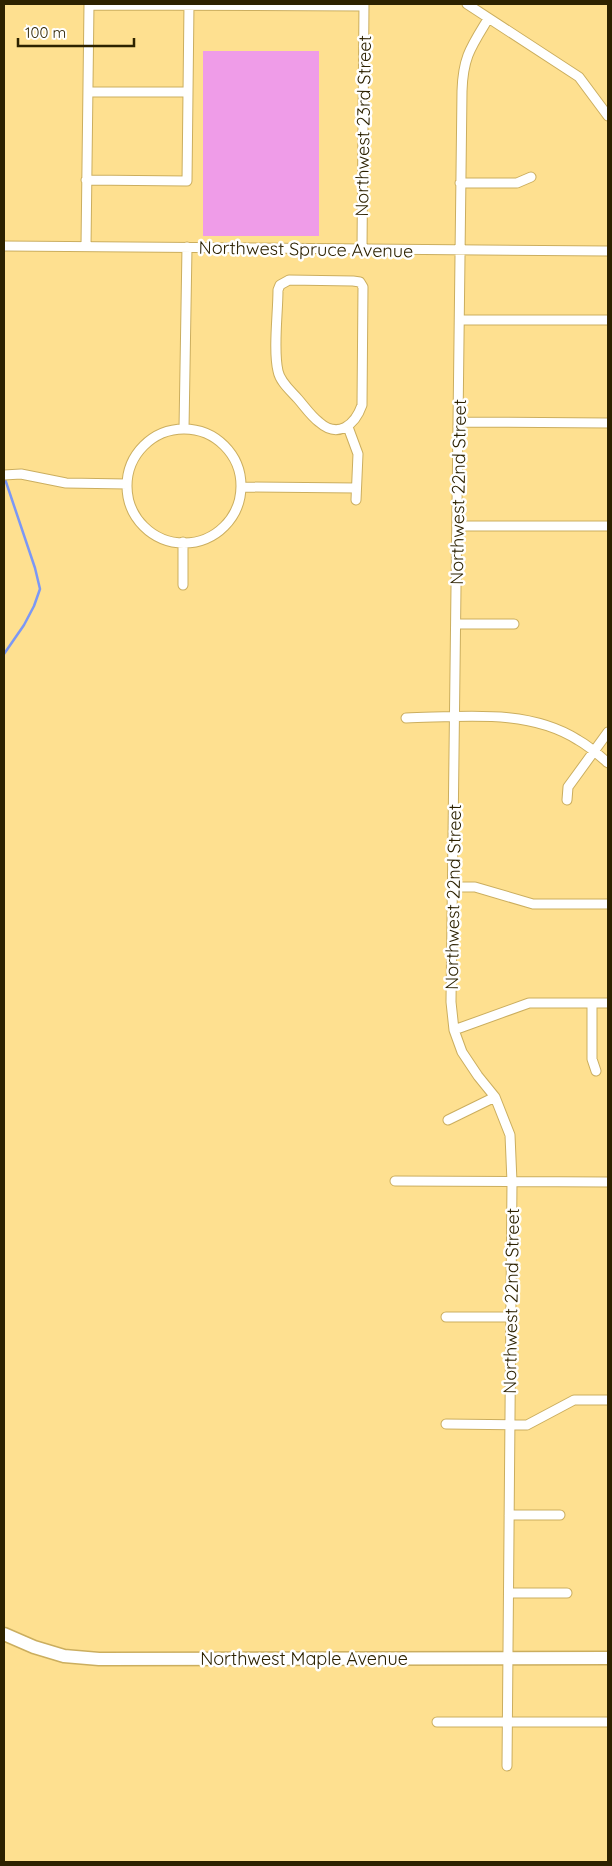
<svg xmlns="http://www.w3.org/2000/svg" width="612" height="1866" font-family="Quicksand,sans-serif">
<rect width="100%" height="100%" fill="#fee090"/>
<!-- park -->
<path fill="#ef9ce8" d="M203 51H319V236H203Z"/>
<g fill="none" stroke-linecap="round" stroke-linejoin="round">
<!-- stream -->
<path stroke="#7c98f5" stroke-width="2.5" d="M4 654 24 625 34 606 40 589 35 568 5 479"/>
<!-- street casing -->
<g stroke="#cbae5f" stroke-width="11">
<path id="street" d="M467 4 579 77 608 116
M89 5 364 6
M488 19C471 47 463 57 462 91L451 1002 454 1030 462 1052 478 1076 495 1097 510 1135 512 1182 507 1766
M88 92H188
M86 180 187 181 189 4
M460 183H517L531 177
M4 246 608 251
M86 246 89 4
M362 249 364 4
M289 280 353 281 360 282 363 287 362 405C355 425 338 439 319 422 311 416 305 407 298 399 291 391 280 382 278 371 273 350 278 313 278 290L280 285Z
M460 320H608
M459 422 608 423
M348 427 358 454 356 500
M184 429 187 247
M127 486a57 57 0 1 1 114 0a57 57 0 1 1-114 0Z
M4 475 21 474 66 483 127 484
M241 487 356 488
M458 526H608
M183 542V585
M457 624H514
M406 718C462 717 528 708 578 740 589 746 599 755 608 763
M567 800 568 787 608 732
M453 887H475L533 904H608
M592 1003V1059L596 1071
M454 1030 529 1003H608
M448 1120 495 1097
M395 1181 608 1182
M446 1317H510
M446 1424 527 1425 574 1400H608
M509 1515H560
M509 1593H567
M437 1722H608"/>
</g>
<!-- secondary casing -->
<g stroke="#cbae5f" stroke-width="15">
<path id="secondary" d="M4 1634 34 1647 64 1656 99 1659 608 1658"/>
</g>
<!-- street -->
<use href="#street" stroke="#fff" stroke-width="9"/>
<!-- secondary -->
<use href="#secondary" stroke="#fff" stroke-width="12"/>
</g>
<g text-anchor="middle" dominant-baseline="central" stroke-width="5" stroke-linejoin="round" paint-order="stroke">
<!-- street labels -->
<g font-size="18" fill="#2d2200" stroke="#fff">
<text transform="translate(363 126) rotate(-89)">Northwest 23rd Street</text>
<text transform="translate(306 249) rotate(1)">Northwest Spruce Avenue</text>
<text transform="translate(458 492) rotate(-89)">Northwest 22nd Street</text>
<text transform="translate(453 897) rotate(-89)">Northwest 22nd Street</text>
<text transform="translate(511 1301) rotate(-89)">Northwest 22nd Street</text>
<text x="304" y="1658">Northwest Maple Avenue</text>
</g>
</g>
<!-- border -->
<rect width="612" height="1866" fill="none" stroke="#2d2200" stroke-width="10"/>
<!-- scale -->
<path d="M18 38v8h116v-8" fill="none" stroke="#2d2200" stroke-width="2.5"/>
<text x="25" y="38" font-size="15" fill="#2d2200" stroke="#ffffff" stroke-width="4" paint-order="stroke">100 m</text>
</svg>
